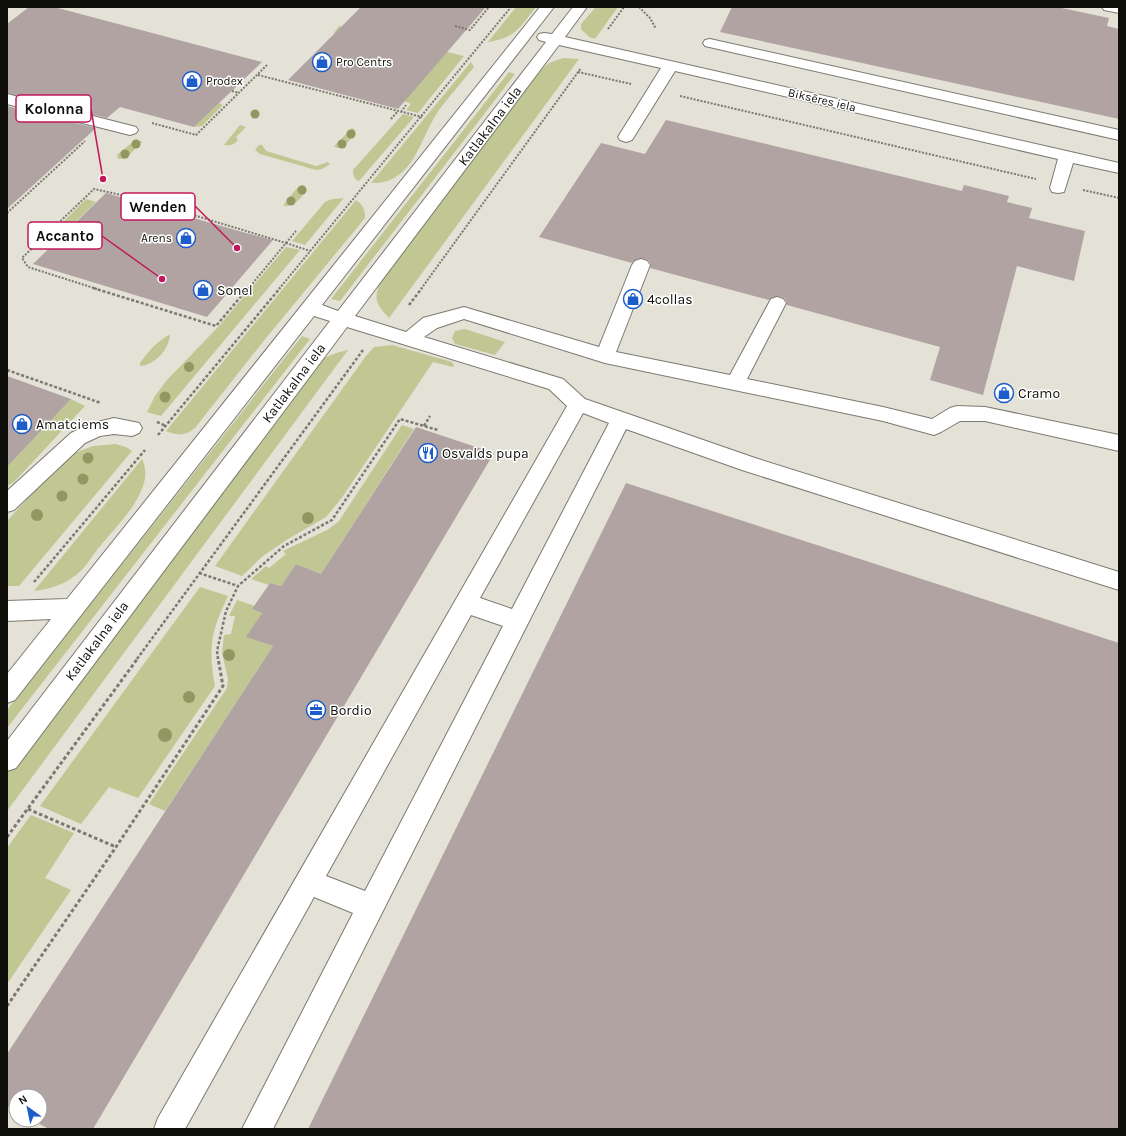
<svg xmlns="http://www.w3.org/2000/svg" width="1126" height="1136" font-family="Karla,sans-serif">
<rect width="100%" height="100%" fill="#e4e1d6"/>
<!-- green -->
<path fill="#c0c792" d="M516 7H536C520 27 516 38 488 42Z
M596 7H618L595 39 589 37 581 29V24Z
M339 26 464 56 418 113 406 110 411 104 404 101 400 49 334 33Z
M563 58 579 59 389 318C377 305 373 300 380 283L542 69 549 63Z
M471 62 474 67C463 81 450 95 439 110 420 137 414 185 371 183Z
M509 72 515 74 340 301 331 299Z
M219 103 223 105 202 126 194 127Z
M403 114 414 117 359 181C354 179 353 175 353 170Z
M240 125 246 127 236 137 238 140C234 145 230 146 224 145Z
M352 128 355 130 356 134 344 146 337 148 334 146Z
M134 141H141L142 142 125 159H119L117 157 118 154Z
M259 145H262L266 151 316 166 328 162 330 164 322 169 316 170 260 154 255 150Z
M303 185 307 190C300 199 295 206 284 206V204L298 187Z
M344 198 305 245 292 241 325 202 332 199Z
M86 199 96 202 50 247 41 244Z
M356 200C363 205 365 209 365 218L262 343 195 428C185 436 178 436 166 431Z
M286 247 300 250 161 416 147 412 155 396 167 380 219 326Z
M465 329 505 342 495 355 455 344 452 338 455 331Z
M169 335 170 336C168 350 155 365 140 366V363C148 352 156 342 169 335Z
M302 336 310 339 7 728V710Z
M392 345 452 362 454 365 453 367 433 362 341 499 326 517 288 539 263 556 242 576 215 566 366 356 374 347Z
M348 350 7 811V773L322 359 336 353Z
M71 399 85 406 14 482 7 486V467Z
M402 425 414 429 321 574 296 564 281 586 271 583 269 585 251 579 266 566 269 568 286 554 283 551 329 529 339 521Z
M115 444 126 447 132 451 19 586H7V521L56 467 72 454 93 446Z
M142 459C157 488 118 524 101 545 93 554 86 568 76 575 63 585 50 589 34 591Z
M200 587 228 596C211 632 208 646 215 686L138 798 109 787 81 824 40 806Z
M237 600 255 606 252 609 262 613 247 637 273 646 165 811 149 804 227 688 228 679 222 653 224 635 231 634 235 616H229Z
M31 815 74 833 45 878 71 890 7 984V848Z"/>
<!-- building -->
<path fill="#b0a3a2" d="M29 7H54L262 62 194 127 120 107 107 118 7 93V24Z
M361 7H486L398 109 288 80Z
M732 7H1057L1109 18 1107 26 1119 29V119L720 32Z
M7 106 96 128 7 209Z
M666 120 962 191 964 185 1009 196 1007 202 1032 208 1029 218 1085 231 1074 281 1017 266 983 395 930 380 940 347 787 305V302L784 298 777 296 771 298 769 300 650 268 651 264 648 260 641 258 635 260 632 263 539 237 601 143 645 154Z
M106 193 246 233 273 240 207 317 33 264Z
M7 376 71 399 7 467Z
M416 427 494 453 93 1129H49L32 1120H40V1096H16V1111L7 1106V1054L273 646 246 637 262 613 252 609 270 583 281 586 296 564 321 574Z
M626 483 1119 643V1129H308Z"/>
<g fill="none" stroke-linecap="round" stroke-linejoin="round">
<!-- minor casing -->
<g stroke="#7c7a70" stroke-width="2">
<path id="minor" d="M540 7H554L322 305 338 311 546 42 539 40 537 37 539 34 544 33 552 34 573 7H587L565 37 1119 163V173L1073 163 1064 192 1058 193 1052 192 1050 188 1058 159 675 71 632 140 626 142 620 140 618 137 661 68 559 45 355 316 406 332 423 318 464 307 599 347 632 265 635 261 641 259 647 261 650 265 616 352 730 375 771 299 777 297 783 299 786 303 747 379 883 407 932 419 950 408 957 406 985 407 1119 435V451L985 421H960L941 432 934 435 883 421 605 363 464 319 437 328 424 337 563 379 585 399 755 458 1119 572V590L742 470 626 429 273 1129H242L353 913 314 897 185 1129H154L158 1118 567 406 549 389 347 327 16 768 7 771V741L330 321 314 316 15 700 7 703V674L51 619 7 621V601L67 599ZM583 413 609 423 512 609 480 598ZM471 615 503 626 365 891 326 876Z
M1102 7H1119V13L1104 10Z
M710 39 1119 130V140L705 46 703 43 705 40Z
M7 94 136 127 138 130 136 133 130 135 7 104Z
M114 418 139 423 142 428 139 433 132 436 114 434 100 436 85 443 14 510 7 512V491L71 433 89 424Z"/>
</g>
<!-- path-far2 -->
<path stroke="#7b7972" stroke-width="2" stroke-dasharray="2 1.5" stroke-linecap="butt" d="M639 7 650 18 656 29
M455 26 470 30 489 7
M608 29 624 7
M578 72 631 84
M258 75 422 117
M232 91 239 93
M680 96 1036 179
M401 112 406 105
M391 119 398 111
M152 123 196 135 267 65
M1083 190 1119 198
M7 213 85 141
M286 243 310 251
M286 243 296 231
M97 289 28 267 22 258 94 189 140 199 286 243
M248 289 286 243
M279 289 511 7
M421 289 581 68"/>
<!-- path-far1 -->
<path stroke="#7b7972" stroke-width="2.5" stroke-dasharray="3 2" stroke-linecap="butt" d="M93 288 216 326 248 288
M409 305 422 288
M7 370 101 403
M157 422 166 426
M424 426 430 416
M158 435 280 288
M199 573 238 586
M34 582 145 450
M137 659 363 350
M218 659 217 651 226 611 238 586 284 546 332 520 400 419 438 430"/>
<!-- path -->
<path stroke="#7b7972" stroke-width="3" stroke-dasharray="3.5 2.5" stroke-linecap="butt" d="M28 809 116 847
M7 837 138 658
M7 1006 116 847 223 686 218 658"/>
<!-- minor -->
<use href="#minor" fill="#fff" fill-rule="evenodd"/>
</g>
<!-- trees -->
<g fill="#949662">
<circle cx="255" cy="114" r="4.5"/>
<circle cx="351" cy="134" r="4.5"/>
<circle cx="136" cy="144" r="4.5"/>
<circle cx="342" cy="144" r="4.5"/>
<circle cx="125" cy="154" r="4.5"/>
<circle cx="302" cy="190" r="4.5"/>
<circle cx="291" cy="201" r="4.5"/>
<circle cx="189" cy="367" r="5"/>
<circle cx="165" cy="397" r="5.5"/>
<circle cx="88" cy="458" r="5.5"/>
<circle cx="83" cy="479" r="5.5"/>
<circle cx="62" cy="496" r="5.5"/>
<circle cx="37" cy="515" r="6"/>
<circle cx="308" cy="518" r="6"/>
<circle cx="229" cy="655" r="6"/>
<circle cx="189" cy="697" r="6"/>
<circle cx="165" cy="735" r="7"/>
</g>
<!-- icons -->
<defs>
<g id="shop-ring" transform="scale(1)"><circle r="9.5" fill="#fff" stroke="#1c5dc9" stroke-width="1.5"/><path d="M-5-2.5h2.3a2.7 3.5 0 0 1 5.4 0H5L5.5 6h-11ZM-1.5-2.5h3a1.5 2.3 0 0 0-3 0Z" fill="#1c5dc9"/></g>
<g id="restaurant-ring" transform="scale(1)"><circle r="9.5" fill="#fff" stroke="#1c5dc9" stroke-width="1.5"/><path d="M-5-6h1v4h1v-4h1v4h1v-4h1v5L-1.5 .5V6h-2V.5L-5-1ZM5-6V6H3V1.5H1.5Q1.5-4 5-6Z" fill="#1c5dc9"/></g>
<g id="office-ring" transform="scale(1)"><circle r="9.5" fill="#fff" stroke="#1c5dc9" stroke-width="1.5"/><path d="M-6-3h4V-5.5h4V-3h4V5H-6ZM-1-4.5V-3h2v-1.5ZM-6 0V1H6V0Z" fill="#1c5dc9"/></g>
</defs>
<g fill-rule="evenodd">
<use href="#shop-ring" x="322" y="62"/>
<use href="#shop-ring" x="192" y="81"/>
<use href="#shop-ring" x="186" y="238"/>
<use href="#shop-ring" x="203" y="290"/>
<use href="#shop-ring" x="633" y="299"/>
<use href="#shop-ring" x="1004" y="393"/>
<use href="#shop-ring" x="22" y="424"/>
<use href="#restaurant-ring" x="428" y="453"/>
<use href="#office-ring" x="316" y="710"/>
</g>
<g text-anchor="middle" dominant-baseline="central" stroke-width="3" stroke-linejoin="round" paint-order="stroke">
<!-- far-poi labels -->
<g font-size="12" fill="#0f0f0b" stroke="#fff" text-anchor="start">
<text x="336" y="62">Pro Centrs</text>
<text x="206" y="81">Prodex</text>
<text x="172" y="238" text-anchor="end">Arens</text>
</g>
<!-- far-street labels -->
<g font-size="12" fill="#0f0f0b" stroke="#fff">
<text transform="translate(822 100) rotate(13)">Biksēres iela</text>
</g>
<!-- street labels -->
<g font-size="14" fill="#0f0f0b" stroke="#fff">
<text transform="translate(490 126) rotate(-53)">Katlakalna iela</text>
<text transform="translate(294 383) rotate(-53)">Katlakalna iela</text>
<text transform="translate(97 641) rotate(-53)">Katlakalna iela</text>
</g>
<!-- poi labels -->
<g font-size="14" fill="#0f0f0b" stroke="#fff" text-anchor="start">
<text x="217" y="290">Sonel</text>
<text x="647" y="299">4collas</text>
<text x="1018" y="393">Cramo</text>
<text x="36" y="424">Amatciems</text>
<text x="442" y="453">Osvalds pupa</text>
<text x="330" y="710">Bordio</text>
</g>
</g>
<!-- callouts -->
<path fill="none" stroke="#c2185b" stroke-width="1.5" d="M103 179L91 109M237 248L195 206M162 279L102 236"/>
<g fill="#c2185b" stroke="#fff" stroke-width="1.5">
<circle cx="103" cy="179" r="4"/>
<circle cx="237" cy="248" r="4"/>
<circle cx="162" cy="279" r="4"/>
</g>
<g fill="#fff" stroke="#c2185b" stroke-width="1.5">
<rect x="16" y="95" width="75" height="27" rx="4"/>
<rect x="121" y="193" width="74" height="27" rx="4"/>
<rect x="28" y="222" width="74" height="27" rx="4"/>
</g>
<g font-size="15" text-anchor="middle" font-weight="bold" fill="#0f0f0b">
<text x="54" y="114">Kolonna</text>
<text x="158" y="212">Wenden</text>
<text x="65" y="241">Accanto</text>
</g>
<!-- border -->
<rect width="1126" height="1136" fill="none" stroke="#0f0f0b" stroke-width="16"/>
<!-- north arrow -->
<g transform="translate(28 1108) rotate(327)"><circle r="19" fill="#ffffff" stroke="#9f9f9d"/>
<path d="M0-3L7 15L0 10L-7 15Z" fill="#1c5dc9"/>
<text y="-6" font-size="11" font-weight="bold" text-anchor="middle" fill="#0f0f0b">N</text>
</g>
</svg>
